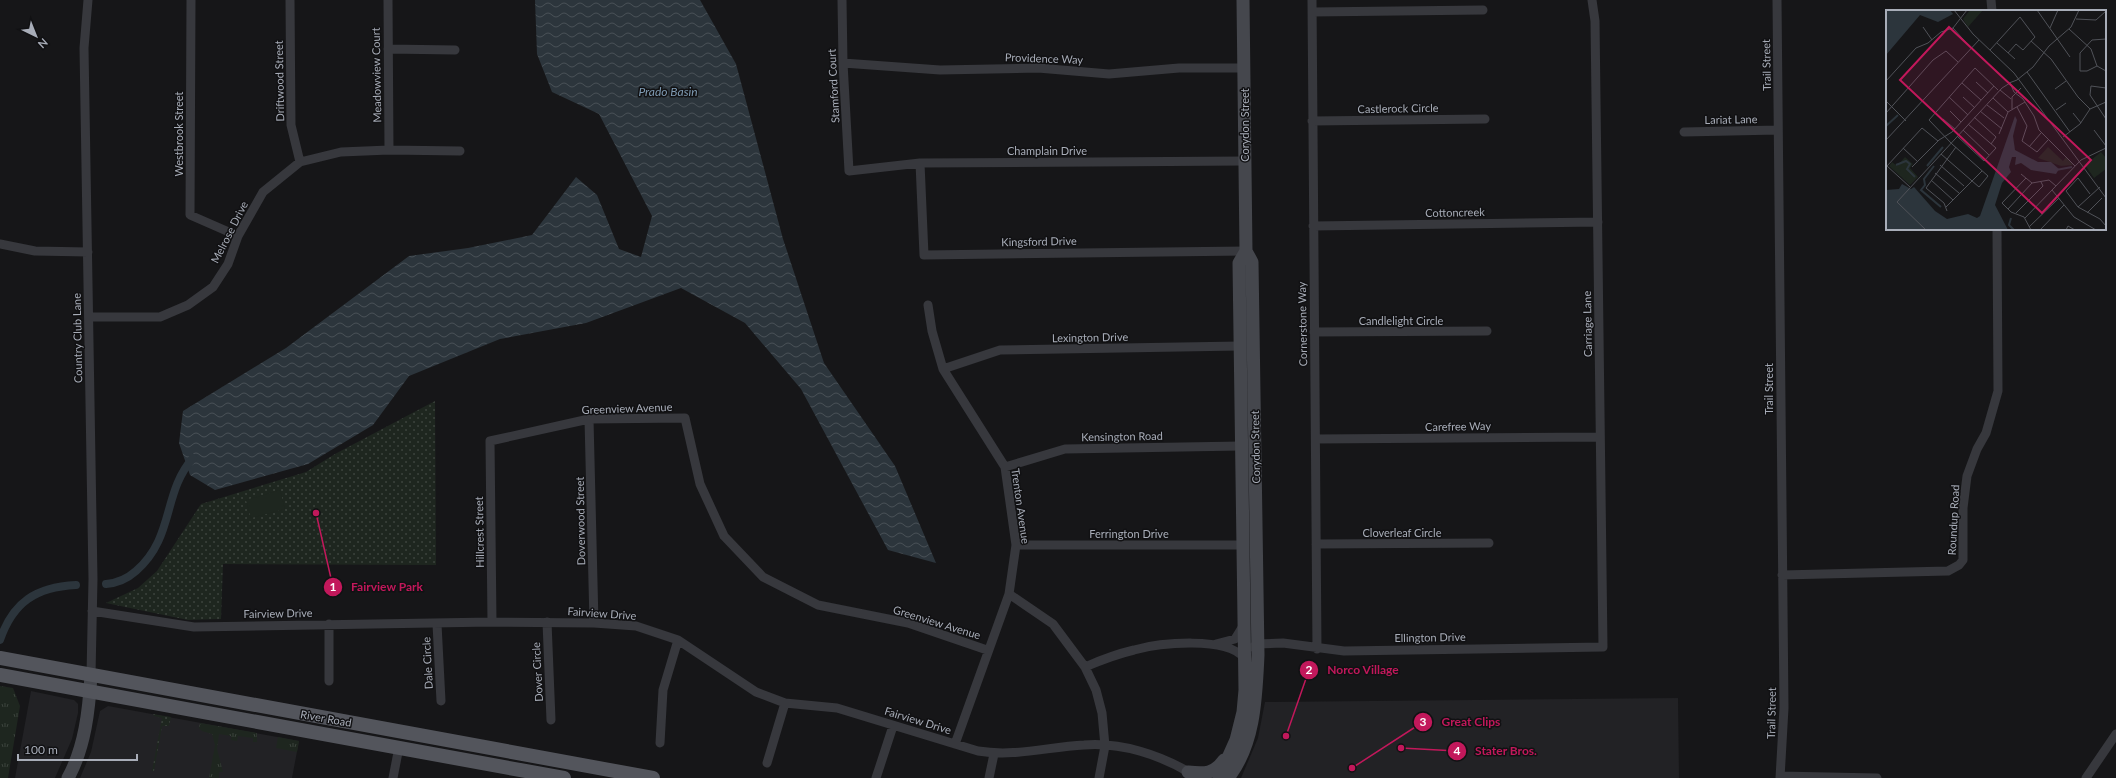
<svg xmlns="http://www.w3.org/2000/svg" width="2116" height="778" font-family="Lato,sans-serif">
<defs>
<pattern id="grass-tufts" width="24" height="20" patternUnits="userSpaceOnUse"><rect width="24" height="20" fill="#1e261f"/><path d="M3 7l-1-3M5 7V3M7 7l1-3M15 17l-1-3M17 17v-4M19 17l1-3" fill="none" stroke="#3c433d"/></pattern>
<pattern id="park-dots" width="8" height="8" patternUnits="userSpaceOnUse"><rect width="8" height="8" fill="#1e261f"/><path d="M2 2h.1M6 6h.1" fill="none" stroke="#3c433d" stroke-width="1.8" stroke-linecap="round"/></pattern>
<pattern id="water-waves" width="16" height="10" patternUnits="userSpaceOnUse"><rect width="16" height="10" fill="#2c353c"/><path d="M0 5q4-4 8 0t8 0" fill="none" stroke="#485056"/></pattern>
</defs>
<rect width="100%" height="100%" fill="#161618"/>
<!-- built -->
<path fill="#222225" d="M31 691 74 700 78 704V713L72 739 55 778H15Z
M1678 698 1679 778H1241L1258 738 1265 702Z
M108 706 299 741 292 778H80L91 752 100 711Z"/>
<!-- grass -->
<path fill="url(#grass-tufts)" d="M0 686 13 688 20 706 8 778H0Z
M200 723 257 733V742H253V738L238 736 237 741 231 740V736L219 734 217 749 223 772H219V778H209L215 745 212 734 202 731 199 728Z
M278 737 299 741 297 752 276 748Z"/>
<!-- park -->
<path fill="url(#park-dots)" d="M435 401 436 565 223 564 221 619 188 620 106 603 138 588 157 571 201 504 306 472 335 454Z
M153 714 171 717 169 726H162L154 771H152L162 718 154 716Z"/>
<!-- pitch -->
<path fill="#1e261f" d="M280 490 285 509 251 518 246 500Z"/>
<!-- water -->
<path fill="url(#water-waves)" d="M535 0H700L736 64 783 239 824 363 895 466 936 563 888 550 801 389 745 323 681 288 586 323 500 339 409 376 373 425 308 464 215 490 190 475 179 443 183 411 286 348 409 256 468 248 532 235 576 177 597 195 619 249 641 257 652 216 599 114 552 92 537 54Z"/>
<g fill="none" stroke-linecap="round" stroke-linejoin="round">
<!-- canal -->
<path stroke="#2c353c" stroke-width="8" d="M106 584C118 583 127 579 136 571 175 537 162 493 193 458
M0 640C13 602 36 587 76 585"/>
<!-- street -->
<path stroke="#37383d" stroke-width="9" d="M88 0 84 48 93 579 91 675
M191 0 190 215 238 236
M290 0 291 125 300 162
M388 0 389 150
M842 0 843 63 849 171 920 163 1245 161
M1312 0 1317 649
M1777 0 1784 708 1780 778
M1991 0 1992 11
M1312 12 1483 10
M388 49 455 50
M843 63 940 70 1038 68 1109 74 1179 68H1244
M1312 121 1485 119
M1684 132 1778 130
M920 163 924 255 1246 251
M1313 226 1598 222
M0 244 35 251 88 252
M928 305 932 331 943 369 1005 467 1016 545 1009 594 955 744
M89 317H160L188 305 213 287 228 264 238 236 263 192 300 162 341 152 389 150 460 151
M1314 332 1487 331
M943 369 1000 350 1240 346
M589 419 594 623
M1316 439 1600 437
M1005 467 1065 449 1241 446
M1316 544 1489 543
M1016 545H1242
M1782 575 1948 571 1959 565 1963 560V508L1967 476 1977 449 1986 433 1998 391 1997 229
M1009 594 1053 624 1085 667 1096 690 1102 713 1105 746 1099 778
M92 611 194 627 492 622 594 623 636 626 678 640 756 692 785 703 837 708 978 751C1015 757 1047 747 1084 745 1121 742 1161 755 1192 774
M492 622 490 441 589 419 685 418 700 484 724 536 763 577 818 605 908 623 987 650
M547 622 551 720
M437 624 441 701
M1216 644 1235 639 1243 626
M1253 647 1257 644 1283 643 1344 651 1603 647 1595 21 1592 0
M1085 667C1101 660 1117 654 1134 650 1159 643 1227 636 1244 658L1245 656
M329 681V624
M660 743 663 690 678 640
M767 763 785 703
M1780 776 1877 778
M393 778 399 747
M876 778 893 726
M989 778 994 754
M2086 778 2116 734"/>
<!-- secondary -->
<path stroke="#45474d" stroke-width="13" d="M1188 772C1205 774 1214 774 1224 760
M68 778C85 747 89 710 91 675
M1219 778 1236 740 1243 712 1245 690 1239 263 1246 251 1243 0
M1228 778C1255 744 1256 696 1258 655L1252 262 1246 251"/>
<!-- primary -->
<path stroke="#53555c" stroke-width="14" d="M0 658 653 778
M0 675 564 778"/>
</g>
<g text-anchor="middle" dominant-baseline="central" stroke-width="3" stroke-linejoin="round" paint-order="stroke">
<!-- street labels -->
<g font-size="11" fill="#a8adb8" stroke="#111113">
<text transform="translate(1044 58) rotate(2)">Providence Way</text>
<text transform="translate(1766 65) rotate(-91)">Trail Street</text>
<text transform="translate(376 75) rotate(-91)">Meadowview Court</text>
<text transform="translate(279 81) rotate(-91)">Driftwood Street</text>
<text transform="translate(833 86) rotate(-93)">Stamford Court</text>
<text transform="translate(1398 108) rotate(-1)">Castlerock Circle</text>
<text transform="translate(1731 119) rotate(-1)">Lariat Lane</text>
<text transform="translate(1244 125) rotate(-90)">Corydon Street</text>
<text transform="translate(178 134) rotate(-90)">Westbrook Street</text>
<text x="1047" y="150">Champlain Drive</text>
<text transform="translate(1455 212) rotate(-1)">Cottoncreek</text>
<text transform="translate(229 232) rotate(-63)">Melrose Drive</text>
<text transform="translate(1039 241) rotate(-1)">Kingsford Drive</text>
<text x="1401" y="320">Candlelight Circle</text>
<text transform="translate(1302 324) rotate(-91)">Cornerstone Way</text>
<text transform="translate(1587 324) rotate(-91)">Carriage Lane</text>
<text transform="translate(1090 337) rotate(-1)">Lexington Drive</text>
<text transform="translate(77 338) rotate(-91)">Country Club Lane</text>
<text transform="translate(1768 389) rotate(-90)">Trail Street</text>
<text transform="translate(627 408) rotate(-2)">Greenview Avenue</text>
<text transform="translate(1458 426) rotate(-1)">Carefree Way</text>
<text transform="translate(1122 436) rotate(-1)">Kensington Road</text>
<text transform="translate(1255 447) rotate(-91)">Corydon Street</text>
<text transform="translate(1021 506) rotate(82)">Trenton Avenue</text>
<text transform="translate(1953 520) rotate(-87)">Roundup Road</text>
<text transform="translate(580 521) rotate(-91)">Doverwood Street</text>
<text transform="translate(479 532) rotate(-91)">Hillcrest Street</text>
<text x="1402" y="532">Cloverleaf Circle</text>
<text x="1129" y="533">Ferrington Drive</text>
<text transform="translate(278 613) rotate(-1)">Fairview Drive</text>
<text transform="translate(602 613) rotate(4)">Fairview Drive</text>
<text transform="translate(937 622) rotate(17)">Greenview Avenue</text>
<text transform="translate(1430 637) rotate(-1)">Ellington Drive</text>
<text transform="translate(427 663) rotate(-93)">Dale Circle</text>
<text transform="translate(537 672) rotate(-93)">Dover Circle</text>
<text transform="translate(1771 713) rotate(-89)">Trail Street</text>
<text transform="translate(326 718) rotate(10)">River Road</text>
<text transform="translate(918 720) rotate(17)">Fairview Drive</text>
</g>
<!-- water labels -->
<g font-size="12" font-style="italic" fill="#7f9bb3" stroke="#111113">
<text x="668" y="91">Prado Basin</text>
</g>
</g>
<!-- overview -->
<g transform="translate(1886 10)">
<rect width="220" height="220" fill="#161618"/>
<path d="M84 0H97L82 17 77 9ZM215 142 220 148V159L208 168 199 155Z" fill="#1e261f"/>
<path d="M162 137 177 151 180 147 187 155 175 156 152 148ZM19 147 27 154 24 158 32 167 24 175 3 156 6 152 11 156Z" fill="#1e261f"/>
<path d="M19 152V160L29 168 24 173 19 167V160H15L13 164 6 157 12 159Z" fill="#1e261f"/>
<path d="M0 0H64L67 4 52 12 34 5 0 45ZM129 106 131 110 127 126 129 140 152 152H165L173 159 170 164 145 160 135 153 129 155 130 147H126L123 157 125 162 116 173 109 195 122 220H0V180L13 179 16 174 25 179 28 177 49 201 61 209 82 204 91 208 94 206Z" fill="#2c353c"/>
<path fill="none" stroke="#2c353c" stroke-width="2" d="M0 116 12 105M10 155 20 151 24 154 21 159 29 167M41 156 57 137M48 156 38 169 39 175 35 180 55 197M170 160 186 157M125 208 123 215 128 220"/>
<path fill="none" stroke="#505258" stroke-width="1" d="M68 0 87 24 128 63 220 188M151 0 184 47M190 9 210 10 220 1M37 17 46 30M67 18 85 38M164 18 172 0M183 19 205 39 211 56 220 61M145 31 165 49 192 87 204 99M111 33 129 49M104 40 134 7 149 27 137 40 130 34 122 43M211 56 201 61H194V43L206 30 220 29M141 62 184 122M0 71 30 38 42 33 55 22 67 18 81 0M90 72 102 83M76 73 95 90M123 73 131 70 147 57 163 36 185 17 193 0M124 73 128 82 137 89 148 106 153 120 189 156M220 78 205 76 204 85 220 109M169 79 180 71M114 80 125 89M63 87 82 105M77 87 89 98M107 88 122 102M0 91 20 111M101 95 118 108M131 97 141 116 136 131 151 142 162 130M126 99V87L135 78M170 100 180 93M64 101 75 112M94 101 116 119M0 103 47 50 60 41 72 52M187 103 195 113M88 107 110 127 105 134M57 109 69 119M77 120 103 145M208 120 220 136M113 124 122 102 139 92M71 126 98 151 110 138 82 114M177 127 194 114 204 99 220 92M0 130 93 30M143 137 155 123M17 138 32 152M55 144 93 177 102 166 66 134 43 110 89 58 112 80M54 155 78 176M1 156 36 118 52 131M1 156 24 177M26 157 53 130 66 122 108 76M49 163 73 183M135 164 146 173 163 170 170 176M140 168 116 193 125 202 138 207 145 220M45 170 67 190M166 180 188 207 210 220M204 184 192 168 180 181 192 197 214 209 220 216M60 197 96 161M192 197 214 177M122 199 146 173M61 201 58 193 40 178 70 137M130 203 157 176 155 172M201 203 216 188M139 208 195 150 220 138M143 217 173 188M40 220 11 192 116 78 124 73M154 220 178 195M180 220 182 216 189 220"/>
<path fill="#c2185b" fill-opacity="0.15" stroke="#c2185b" stroke-width="2" d="M63 17 205 150 156 203 14 70Z"/>
<rect width="220" height="220" fill="none" stroke="#a8adb8" stroke-width="2"/>
</g>
<!-- callouts -->
<path fill="none" stroke="#c2185b" stroke-width="1.5" d="M316 513L333 587M1286 736L1309 670M1352 768L1423 722M1401 748L1457 751"/>
<g fill="#c2185b" stroke="#111113" stroke-width="1.5">
<circle cx="316" cy="513" r="4"/>
<circle cx="1286" cy="736" r="4"/>
<circle cx="1352" cy="768" r="4"/>
<circle cx="1401" cy="748" r="4"/>
<circle cx="333" cy="587" r="10"/>
<circle cx="1309" cy="670" r="10"/>
<circle cx="1423" cy="722" r="10"/>
<circle cx="1457" cy="751" r="10"/>
</g>
<g font-size="12" text-anchor="middle" font-weight="bold" fill="#fff">
<text x="333" y="591">1</text>
<text x="1309" y="674">2</text>
<text x="1423" y="726">3</text>
<text x="1457" y="755">4</text>
</g>
<g font-size="12" text-anchor="middle" font-weight="bold" fill="#c2185b" stroke="#111113" stroke-width="3" stroke-linejoin="round" paint-order="stroke">
<text x="387" y="591">Fairview Park</text>
<text x="1363" y="674">Norco Village</text>
<text x="1471" y="726">Great Clips</text>
<text x="1506" y="755">Stater Bros.</text>
</g>
<!-- north arrow -->
<g transform="translate(36 36) rotate(137)" stroke="#111113" stroke-width="3" paint-order="stroke">
<path d="M0-3L7 15L0 10L-7 15Z" fill="#a8adb8"/>
<text y="-6" font-size="11" font-weight="bold" text-anchor="middle" fill="#a8adb8">N</text>
</g>
<!-- scale -->
<path d="M18 754v6h119v-6" fill="none" stroke="#a8adb8" stroke-width="2"/>
<text x="24" y="754" font-size="12" fill="#a8adb8" stroke="#111113" stroke-width="3" paint-order="stroke">100 m</text>
</svg>
